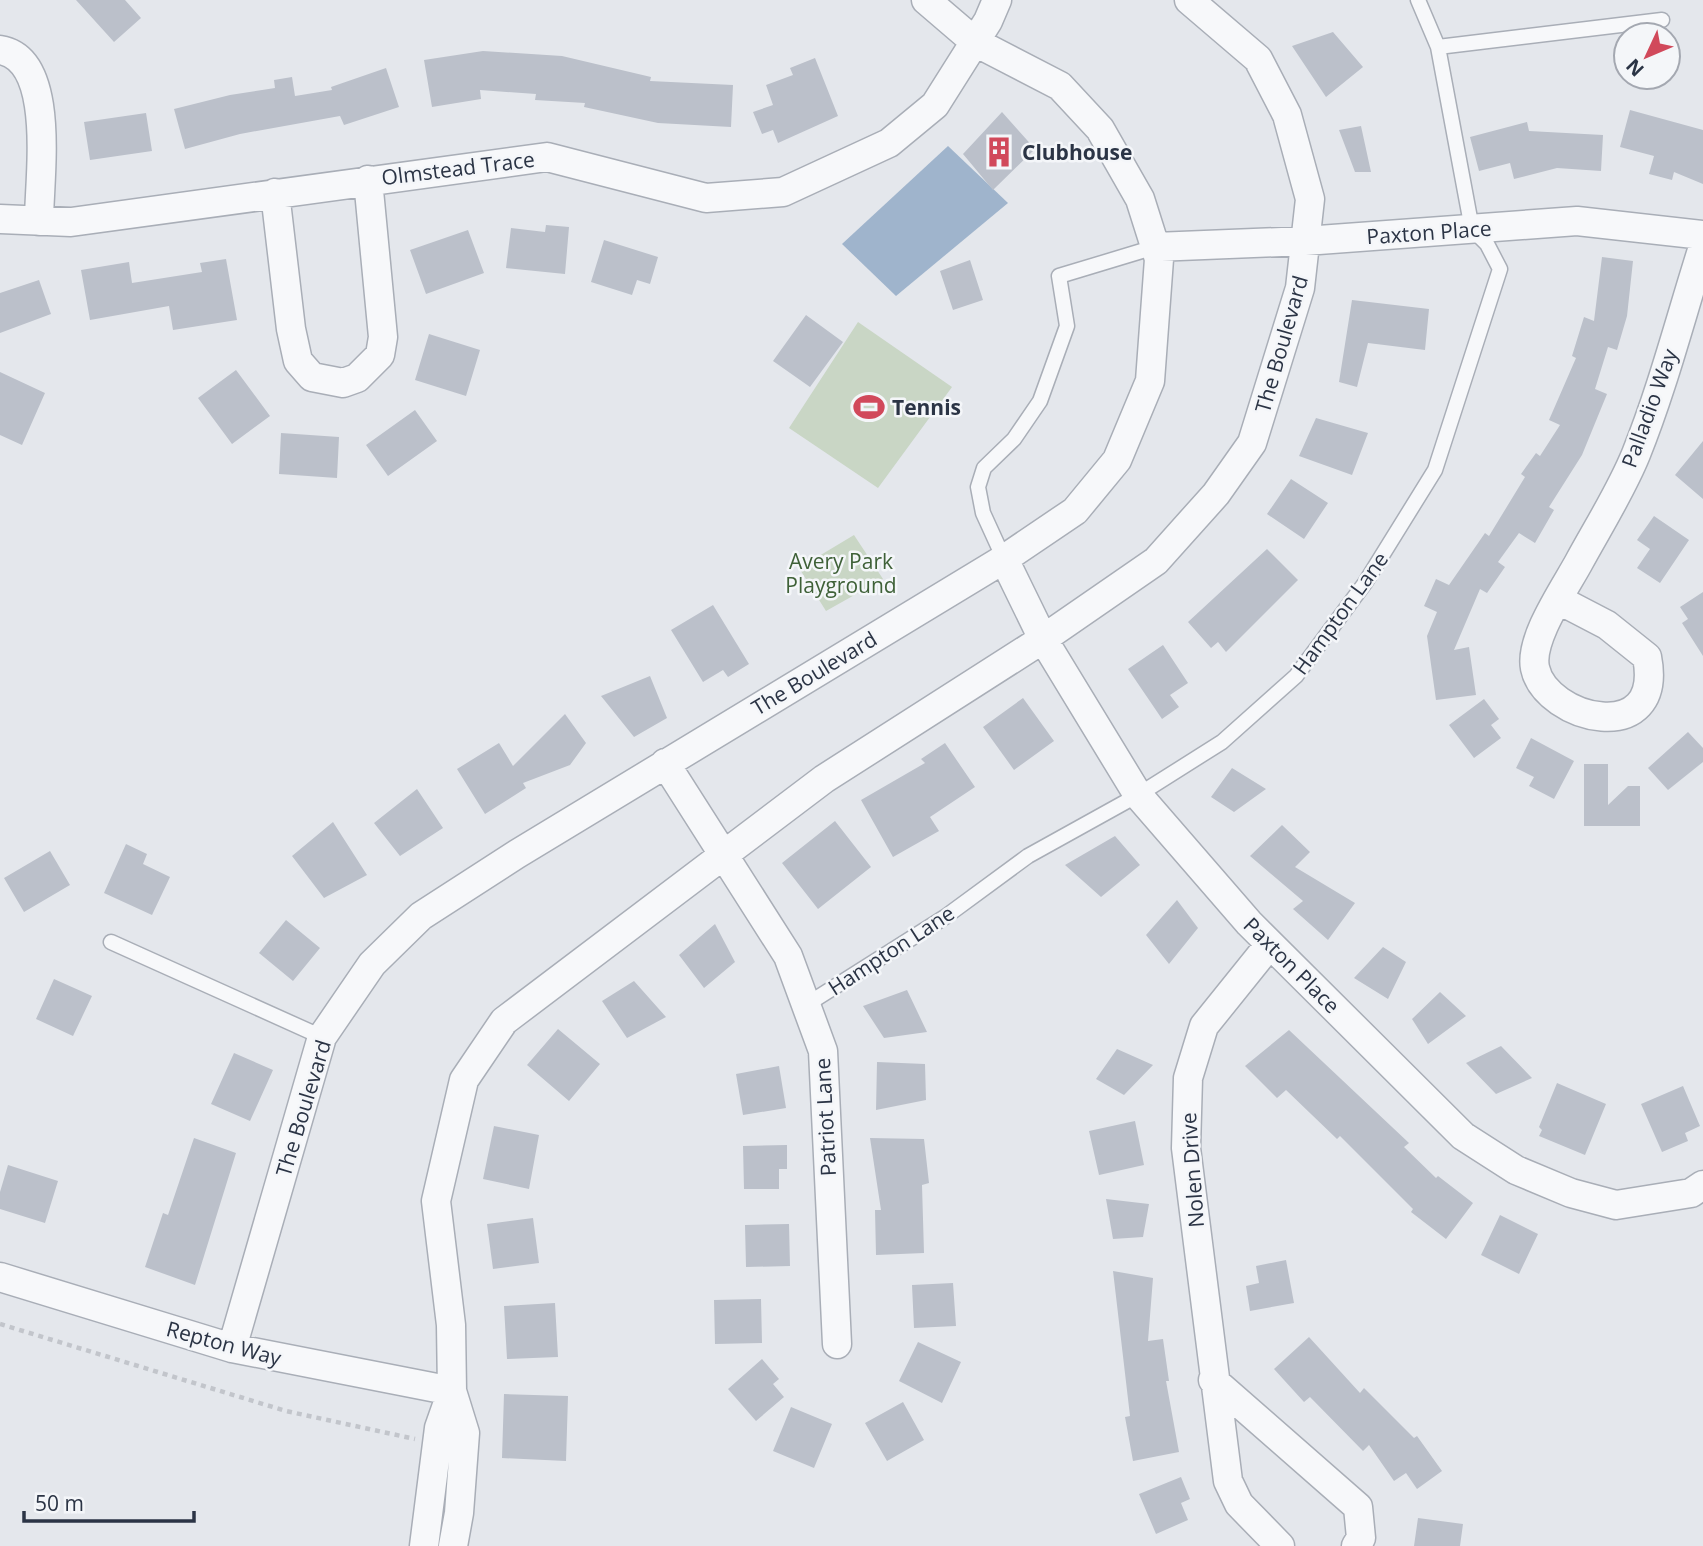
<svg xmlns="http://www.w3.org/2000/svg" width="1703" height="1546" font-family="'Open Sans',sans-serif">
<rect width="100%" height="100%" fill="#e4e7ec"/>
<!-- green -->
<path fill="#c9d6c5" d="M858 322 952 387 878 488 789 428Z
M854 535 883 579 826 611 799 568Z"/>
<!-- water -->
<path fill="#9fb4cc" d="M948 146 1008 203 896 296 842 244Z"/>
<!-- building -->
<path fill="#bbc0ca" d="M76 0H125L141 18 114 42Z
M1333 32 1363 67 1326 97 1292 46Z
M483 51 562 56 651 77 650 81 733 85 731 127 658 123 584 107 585 103 535 100 536 94 480 90 481 99 432 107 424 60Z
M815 58 838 116 778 143 773 130 762 134 753 112 773 105 766 85 793 75 790 68Z
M386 68 399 107 344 125 340 116 240 134 185 149 174 109 230 95 275 88 274 80 292 77 295 96 332 90 331 87Z
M1630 110 1703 130V184L1674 172 1672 180 1649 174 1654 156 1620 147Z
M1002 112 1035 149 993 190 963 154Z
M146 113 152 151 90 160 84 122Z
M1527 122 1529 131 1603 135 1601 171 1557 168 1514 179 1510 163 1479 171 1470 137Z
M1361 126 1371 172H1355L1339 130Z
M546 225 569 227 565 274 506 268 511 228 545 232Z
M468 230 484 273 426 294 410 250Z
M604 240 658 257 650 284 637 280 632 295 591 282Z
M1602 257 1633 261 1627 316 1617 350 1608 347 1595 389 1607 394 1582 455 1549 507 1554 510 1535 543 1519 533 1498 562 1505 567 1487 593 1480 589 1454 650 1469 647 1476 695 1436 700 1427 636 1437 612 1424 606 1436 579 1449 585 1485 533 1489 536 1525 477 1521 474 1536 453 1540 456 1560 425 1549 420 1576 358 1572 356 1584 317 1594 321Z
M226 259 237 320 173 330 169 306 90 320 81 270 129 262 132 283 202 272 200 263Z
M970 260 983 300 953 310 940 271Z
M39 280 51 314 0 333V293Z
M1352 300 1429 309 1425 350 1368 343 1357 387 1339 382Z
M806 315 843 342 810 387 773 361Z
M429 334 480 350 466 396 415 380Z
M236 370 270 416 232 444 198 398Z
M0 372 45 393 22 445 0 435Z
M415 410 437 441 388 476 366 445Z
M1316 418 1368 433 1352 475 1299 456Z
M281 433 339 437 337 478 279 474Z
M1703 441V499L1675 475Z
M1291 479 1328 503 1304 539 1267 514Z
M1654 516 1689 540 1660 583 1637 568 1650 549 1637 540Z
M1267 549 1298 580 1226 652 1218 642 1211 648 1188 622Z
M1703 592V656L1682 623 1688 619 1680 607Z
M713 605 749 664 728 677 723 670 703 682 671 630Z
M1163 645 1188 683 1170 695 1179 707 1162 719 1128 669Z
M650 676 667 718 634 737 601 696Z
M1023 698 1054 741 1014 770 983 727Z
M1484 699 1499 719 1491 725 1501 738 1474 758 1449 725Z
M565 714 586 743 570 765 523 783 526 788 485 814 457 769 499 743 513 766Z
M1688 732 1703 748V762L1668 790 1648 768Z
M1531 738 1574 761 1554 799 1529 786 1534 777 1516 768Z
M945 743 975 787 930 817 939 831 893 857 861 800 925 763 921 759Z
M1584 764H1608V805L1628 786H1640V826H1584Z
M1232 768 1266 789 1234 812 1211 797Z
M417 789 443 828 400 856 374 823Z
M835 821 871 867 818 909 782 863Z
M333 822 367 875 324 898 292 856Z
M1282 825 1310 852 1295 867 1355 903 1328 940 1293 909 1303 901 1250 856Z
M1115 836 1140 865 1101 897 1065 865Z
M126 844 147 854 143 864 170 877 152 915 104 893Z
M50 851 70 885 24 912 4 878Z
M1177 900 1198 928 1169 964 1146 935Z
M286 920 320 948 293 981 259 953Z
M715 924 735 962 704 988 679 955Z
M1383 947 1406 962 1388 999 1354 978Z
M54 979 92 996 73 1036 36 1019Z
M634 981 666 1017 627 1038 602 1001Z
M907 990 927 1032 884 1038 863 1006Z
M1440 992 1466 1016 1428 1044 1412 1019Z
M558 1029 600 1064 569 1101 527 1065Z
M1289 1030 1409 1143 1404 1147 1436 1178 1438 1176 1473 1203 1446 1239 1411 1212 1413 1209 1340 1136 1337 1139 1286 1090 1277 1098 1245 1066Z
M1501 1046 1532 1078 1496 1094 1466 1063Z
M1117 1049 1153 1065 1124 1095 1096 1079Z
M234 1053 273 1070 250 1121 211 1104Z
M877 1062 925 1064 926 1100 876 1110Z
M779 1066 786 1108 743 1115 736 1074Z
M1557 1083 1606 1104 1585 1155 1539 1136 1542 1130 1539 1127Z
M1683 1086 1700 1126 1685 1133 1688 1141 1662 1152 1641 1104Z
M1135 1121 1144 1165 1099 1175 1089 1131Z
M494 1126 539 1135 529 1189 483 1179Z
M194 1138 236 1153 195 1285 145 1267 163 1213 168 1215Z
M870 1138 924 1139 929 1183 922 1185 924 1253 876 1255 875 1210H881Z
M787 1145V1169H779V1189H744L743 1146Z
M8 1165 58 1181 45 1223 0 1209V1192Z
M1106 1199 1149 1204 1143 1237 1113 1239Z
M1500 1215 1538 1234 1519 1274 1481 1255Z
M533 1218 539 1263 493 1269 487 1224Z
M789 1224 790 1266 746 1267 745 1225Z
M1286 1260 1294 1303 1250 1311 1246 1286 1259 1283 1256 1266Z
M1113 1271 1153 1278 1148 1341 1163 1339 1169 1381H1166L1179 1452 1133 1461 1125 1417 1130 1416Z
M953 1283 956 1326 914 1328 912 1285Z
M761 1299 762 1343 715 1344 714 1300Z
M555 1303 558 1357 507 1359 504 1306Z
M1309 1337 1360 1393 1364 1388 1414 1438 1417 1436 1442 1471 1417 1489 1406 1473 1394 1481 1369 1445 1363 1451 1310 1397 1304 1402 1274 1369Z
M918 1342 961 1362 942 1403 899 1381Z
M762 1359 779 1379 773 1384 784 1397 756 1421 728 1389Z
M504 1394 568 1396 566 1461 502 1458Z
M903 1402 924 1440 887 1461 865 1423Z
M791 1407 832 1424 814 1468 773 1451Z
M1181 1477 1190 1499 1181 1503 1188 1520 1156 1534 1139 1494Z
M1418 1518 1463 1524 1460 1546H1414Z"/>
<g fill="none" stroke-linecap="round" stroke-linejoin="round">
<!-- lane casing -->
<g stroke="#a9aeb7" stroke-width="17">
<path id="lane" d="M1438 47 1662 20
M1004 559 983 513 978 487 984 468 1014 439 1040 401 1067 326 1059 276 1155 247
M111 942 322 1037
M806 1005 945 917 1028 856 1138 795 1222 742 1296 676 1365 583 1435 470 1500 269 1487 244 1472 229 1438 47 1418 0"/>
</g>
<!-- street casing -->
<g stroke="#a9aeb7" stroke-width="31">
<path id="street" d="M0 50C57 59 39 178 39 221
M275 193 291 329 298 361 312 377 343 383 357 378 380 355 383 337 368 180
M0 219 71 222 547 157 706 198 783 192 889 143 935 105 988 21 997 0
M1155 247 1305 241 1577 221 1703 235
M1004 559 1043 639 1138 795 1249 923 1463 1136 1516 1170 1571 1193 1616 1205 1691 1193 1703 1185
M1559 600 1607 625 1647 657C1665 749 1546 720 1535 668 1529 639 1565 588 1579 562 1598 527 1621 491 1636 454 1663 387 1681 316 1703 247
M665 763 788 956 823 1051 837 1344
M1270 944 1204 1026 1188 1078 1186 1148 1228 1481 1239 1504 1280 1546
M0 1277 232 1348 452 1391
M232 1348 322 1037 372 964 421 916 517 854 1004 559 1075 511 1117 460 1150 381 1159 259 1140 199 1100 129 1060 86 975 42 926 0
M1213 1380 1358 1507 1361 1538 1356 1546
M424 1546 439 1428 452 1391
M453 1546 459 1513 465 1433 452 1391 451 1325 436 1201 464 1080 504 1021 824 779 1043 639 1156 561 1216 494 1252 443 1300 288 1310 199 1287 115 1258 59 1189 0"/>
</g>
<!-- path -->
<path stroke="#c2c5cb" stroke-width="4.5" stroke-dasharray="5 5" stroke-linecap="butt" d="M0 1324 286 1411 415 1439"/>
<!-- lane -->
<use href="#lane" stroke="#f7f8fa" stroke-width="14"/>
<!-- street -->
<use href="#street" stroke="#f7f8fa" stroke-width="28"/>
</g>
<!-- icons -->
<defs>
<g id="building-bare" transform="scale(2.415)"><path d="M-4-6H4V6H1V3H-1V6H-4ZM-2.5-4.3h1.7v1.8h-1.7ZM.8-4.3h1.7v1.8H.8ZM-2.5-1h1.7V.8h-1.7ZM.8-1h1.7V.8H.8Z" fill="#d1495b" stroke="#f4f6f9" stroke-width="2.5" paint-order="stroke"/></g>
<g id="stadium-bare" transform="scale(2.415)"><path d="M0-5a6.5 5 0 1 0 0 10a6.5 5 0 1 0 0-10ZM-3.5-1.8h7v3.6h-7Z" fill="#d1495b" stroke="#f4f6f9" stroke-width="2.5" paint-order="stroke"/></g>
</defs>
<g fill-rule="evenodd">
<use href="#building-bare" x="999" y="152"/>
<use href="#stadium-bare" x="869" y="407"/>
</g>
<g text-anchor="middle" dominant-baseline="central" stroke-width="5" stroke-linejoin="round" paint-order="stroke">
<!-- poi labels -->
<g font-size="21" font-weight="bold" fill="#2b3445" stroke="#f4f6f9" text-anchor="start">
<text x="1022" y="152">Clubhouse</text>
<text x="892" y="407">Tennis</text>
</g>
<!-- street labels -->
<g font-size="21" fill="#2b3445" stroke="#f4f6f9">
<text transform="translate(458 168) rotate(-7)">Olmstead Trace</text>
<text transform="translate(1429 232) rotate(-4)">Paxton Place</text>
<text transform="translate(1281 344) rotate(-74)">The Boulevard</text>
<text transform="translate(1649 408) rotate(-70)">Palladio Way</text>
<text transform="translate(1340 613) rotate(-54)">Hampton Lane</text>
<text transform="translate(814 673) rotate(-31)">The Boulevard</text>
<text transform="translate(891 950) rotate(-33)">Hampton Lane</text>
<text transform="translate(1292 965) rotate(45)">Paxton Place</text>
<text transform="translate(303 1108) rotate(-73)">The Boulevard</text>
<text transform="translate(825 1117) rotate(-93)">Patriot Lane</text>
<text transform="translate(1192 1170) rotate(-94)">Nolen Drive</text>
<text transform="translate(224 1343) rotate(15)">Repton Way</text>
</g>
<!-- park labels -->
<g font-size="21" fill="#3f6138" stroke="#f4f6f9">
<text x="841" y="561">Avery Park<tspan x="841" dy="24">Playground</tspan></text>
</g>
</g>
<!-- north arrow -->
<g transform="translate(1647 56) rotate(226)"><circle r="33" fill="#f4f6f9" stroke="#a4a8b1" stroke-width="2"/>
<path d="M0-5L12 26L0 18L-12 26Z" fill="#d1495b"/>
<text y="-10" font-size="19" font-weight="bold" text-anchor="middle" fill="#2b3445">N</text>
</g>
<!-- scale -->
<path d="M24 1511v10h170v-10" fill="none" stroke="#2b3445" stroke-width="3.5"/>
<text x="35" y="1511" font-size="21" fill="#2b3445" stroke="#f4f6f9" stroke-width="5" paint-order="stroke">50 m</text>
</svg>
